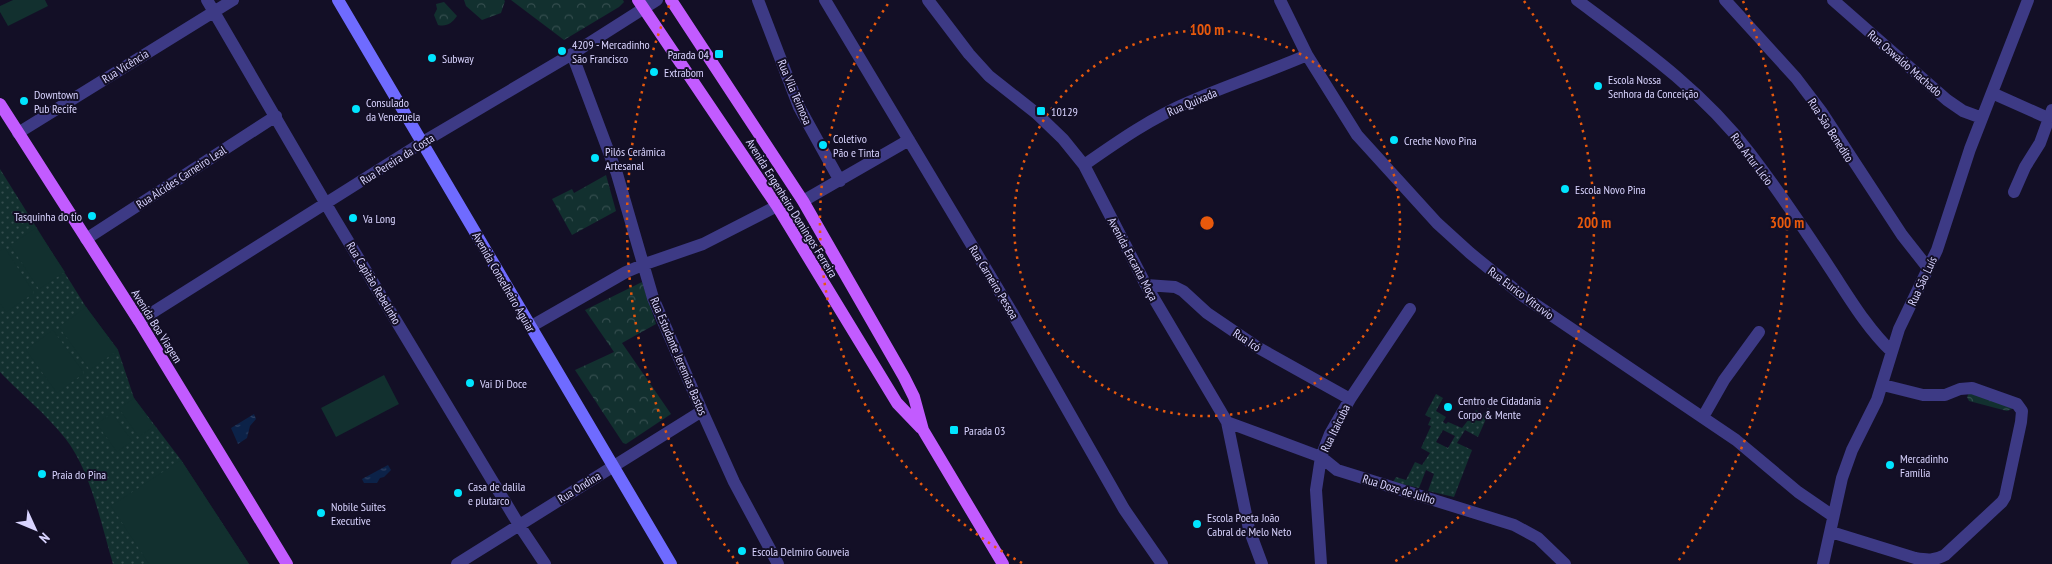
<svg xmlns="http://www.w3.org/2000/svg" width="2052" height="564" font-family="'PT Sans Narrow',sans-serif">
<defs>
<pattern id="grass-dots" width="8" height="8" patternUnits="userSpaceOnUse" patternTransform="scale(1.25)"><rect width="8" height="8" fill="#12302f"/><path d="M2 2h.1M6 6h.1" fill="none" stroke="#344d4e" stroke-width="1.8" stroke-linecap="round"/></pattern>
<pattern id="forest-crowns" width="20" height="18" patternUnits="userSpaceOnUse" patternTransform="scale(1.25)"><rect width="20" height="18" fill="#12302f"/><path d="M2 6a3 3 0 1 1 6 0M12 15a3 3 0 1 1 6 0" fill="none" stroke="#344d4e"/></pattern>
<pattern id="water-ripples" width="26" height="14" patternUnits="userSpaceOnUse" patternTransform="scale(1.25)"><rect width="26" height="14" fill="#0c2248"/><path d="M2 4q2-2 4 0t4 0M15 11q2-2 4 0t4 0" fill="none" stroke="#2f4163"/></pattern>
</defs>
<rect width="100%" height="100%" fill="#130f26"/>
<!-- grass -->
<path fill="url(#grass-dots)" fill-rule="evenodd" d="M0 169 86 307 118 350 134 398 181 460 249 564H113C101 524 91 471 65 438 46 414 21 394 0 372Z
M1436 394 1443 398 1436 411 1446 417 1443 422 1446 424 1448 422 1462 428 1476 410 1483 415 1488 408 1490 410 1478 437 1465 430 1457 443 1472 450 1454 497 1428 491 1434 474 1426 470 1419 488 1393 482 1396 477 1406 480 1415 462 1422 465 1430 453 1421 448 1431 426 1428 425 1431 418 1425 415ZM1443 430 1455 436 1448 448 1436 442Z"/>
<!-- forest -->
<path fill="url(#forest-crowns)" d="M464 0H504L505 1 501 13 482 20 466 6Z
M511 0H623L624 2 619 7 564 40Z
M444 2 457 16C452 23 447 27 438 25L434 15 437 9 436 4Z
M606 175 616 211 572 235 552 199 572 189 574 193Z
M642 282 656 324 622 343 671 414 626 444 623 443 575 370 614 352 585 310Z
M1969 393 2012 407V409L2007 411 1969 401 1967 397Z"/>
<!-- garden -->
<path fill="#12302f" d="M13 0H45L48 6 8 26 0 12V6Z
M36 228 65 272 39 289 10 245Z
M5 248 34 293 6 312 0 303V251Z
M86 307 118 350 90 370 59 327Z
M53 330 84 373 57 393 26 350Z
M384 375 399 404 336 437 321 408Z
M134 398 154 426 139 437 119 409Z
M112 413 132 441 117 452 97 424Z
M181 460 249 564H149L111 506Z"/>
<!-- water -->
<path fill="url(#water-ripples)" d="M254 414 256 419 250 426 247 438 238 444 231 428Z
M388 465 391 470 384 477 380 478 377 483H364L362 479Z"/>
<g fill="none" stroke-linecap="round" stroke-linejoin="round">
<!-- minor -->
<path stroke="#3d3a85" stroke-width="12" d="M207 0 333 216 519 525 545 564
M758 0 799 107 840 181
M825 0 1013 314 1124 509 1162 564
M928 0 969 54 989 76 1036 113 1063 139 1084 165 1146 285 1227 422 1249 529 1262 564
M1280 0 1307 55 1357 135 1437 223 1470 253 1523 296 1736 440 1798 492 1833 516
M1577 0C1639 46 1702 90 1749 152 1778 190 1805 230 1831 270 1850 299 1867 328 1892 352
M1725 0 1796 78 1821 111 1902 235 1928 268
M1833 0 1947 100 1963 111 1982 118
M572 54 617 174 653 298 702 411 734 482 778 564
M1992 93 2048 118
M18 133 233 0
M1084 165C1117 142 1151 118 1189 102 1228 85 1268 72 1307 55
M2014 192 2025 167 2040 143 2052 110
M803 201 909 140
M86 239 276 116
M1146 285 1175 287 1183 291 1207 313 1257 347 1350 399
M139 321 423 142 572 54 657 0
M530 327 626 272 645 264 703 244 777 206
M1703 417 1724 380 1759 332
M1227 422 1321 457 1337 470 1514 525 1538 538 1565 564
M1831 532 1915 558C1927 560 1934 561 1945 555L2002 502 2005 497 2021 422 2022 411 2017 404 1972 388 1960 389 1945 395H1923L1883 385
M457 564 702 411
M1321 564 1316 490 1321 457 1330 434 1350 399 1410 309
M1823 564 1842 478 1852 450 1877 400 1899 329 1937 250 1970 149 2028 0"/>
<!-- secondary -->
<path stroke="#6f6bff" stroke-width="12" d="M338 0 671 564"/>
<!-- primary -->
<path stroke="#c25bff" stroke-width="12" d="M638 0 777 206 897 403 921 428
M671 0 803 201 904 377 914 397 923 430 1003 564
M0 104 139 321 287 564"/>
</g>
<!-- distance rings -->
<g fill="none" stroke="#e8590c" stroke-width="2.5" stroke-dasharray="2.5 5">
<circle cx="1207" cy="223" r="193"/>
<path d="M1022 563A387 387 0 0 1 890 1M1524 1A387 387 0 0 1 1392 563"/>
<path d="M738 564A580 580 0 0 1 671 1M1743 1A580 580 0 0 1 1676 564"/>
</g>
<!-- markers -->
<g fill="#00e5ff" stroke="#130f26" stroke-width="2">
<circle cx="562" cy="51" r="5"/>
<rect x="714" y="49" width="10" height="10" rx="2.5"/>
<circle cx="432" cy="58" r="5"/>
<circle cx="654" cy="72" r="5"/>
<circle cx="1598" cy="86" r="5"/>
<circle cx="24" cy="101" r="5"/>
<circle cx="356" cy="109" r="5"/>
<rect x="1036" y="106" width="10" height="10" rx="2.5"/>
<circle cx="1394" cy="140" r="5"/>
<circle cx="823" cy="145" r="5"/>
<circle cx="595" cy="158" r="5"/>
<circle cx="1565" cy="189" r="5"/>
<circle cx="92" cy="216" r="5"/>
<circle cx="353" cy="218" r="5"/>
<circle cx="470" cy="383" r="5"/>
<circle cx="1448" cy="407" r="5"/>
<rect x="949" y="425" width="10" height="10" rx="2.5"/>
<circle cx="1890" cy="465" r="5"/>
<circle cx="42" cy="474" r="5"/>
<circle cx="458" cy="493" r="5"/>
<circle cx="321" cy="513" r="5"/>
<circle cx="1197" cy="524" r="5"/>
<circle cx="742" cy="551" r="5"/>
</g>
<g text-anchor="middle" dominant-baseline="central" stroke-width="4" stroke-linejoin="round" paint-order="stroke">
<!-- poi labels -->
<g font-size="12" fill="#d9d4ff" stroke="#130f26" text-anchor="start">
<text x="572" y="44">4209 - Mercadinho<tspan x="572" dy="14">São Francisco</tspan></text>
<text x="709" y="54" text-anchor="end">Parada 04</text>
<text x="442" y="58">Subway</text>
<text x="664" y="72">Extrabom</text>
<text x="1608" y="79">Escola Nossa<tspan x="1608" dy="14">Senhora da Conceição</tspan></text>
<text x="34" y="94">Downtown<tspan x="34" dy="14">Pub Recife</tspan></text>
<text x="366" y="102">Consulado<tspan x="366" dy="14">da Venezuela</tspan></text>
<text x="1051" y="111">10129</text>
<text x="833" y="138">Coletivo<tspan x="833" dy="14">Pão e Tinta</tspan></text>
<text x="1404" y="140">Creche Novo Pina</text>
<text x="605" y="151">Pilós Cerâmica<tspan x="605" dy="14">Artesanal</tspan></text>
<text x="1575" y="189">Escola Novo Pina</text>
<text x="82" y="216" text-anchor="end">Tasquinha do tio</text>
<text x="363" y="218">Va Long</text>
<text x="480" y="383">Vai Di Doce</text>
<text x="1458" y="400">Centro de Cidadania<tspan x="1458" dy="14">Corpo &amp; Mente</tspan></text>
<text x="964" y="430">Parada 03</text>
<text x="1900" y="458">Mercadinho<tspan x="1900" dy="14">Família</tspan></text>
<text x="52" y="474">Praia do Pina</text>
<text x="468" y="486">Casa de dalila<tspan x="468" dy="14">e plutarco</tspan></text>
<text x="331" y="506">Nobile Suítes<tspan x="331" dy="14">Executive</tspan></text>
<text x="1207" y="517">Escola Poeta João<tspan x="1207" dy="14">Cabral de Melo Neto</tspan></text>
<text x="752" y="551">Escola Delmiro Gouveia</text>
</g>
<!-- street labels -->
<g font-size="12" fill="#d9d4ff" stroke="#130f26">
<text transform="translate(1905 63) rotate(41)">Rua Oswaldo Machado</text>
<text transform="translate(125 66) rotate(-32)">Rua Vicência</text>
<text transform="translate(795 92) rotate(67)">Rua Vila Teimosa</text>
<text transform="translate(1192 102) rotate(-23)">Rua Quixada</text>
<text transform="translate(1831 130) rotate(57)">Rua São Benedito</text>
<text transform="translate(397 159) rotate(-32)">Rua Pereira da Costa</text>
<text transform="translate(1752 159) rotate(53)">Rua Artur Lício</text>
<text transform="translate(181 177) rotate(-33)">Rua Alcides Carneiro Leal</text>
<text transform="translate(792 208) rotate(58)">Avenida Engenheiro Domingos Ferreira</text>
<text transform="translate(1133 259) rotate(62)">Avenida Encanta Moça</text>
<text transform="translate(1922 281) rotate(-65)">Rua São Luís</text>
<text transform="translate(504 282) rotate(60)">Avenida Conselheiro Aguiar</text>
<text transform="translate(994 282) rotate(59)">Rua Carneiro Pessoa</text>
<text transform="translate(374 283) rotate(59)">Rua Capitão Rebelinho</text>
<text transform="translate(1521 293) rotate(37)">Rua Eurico Vitruvio</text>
<text transform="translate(157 326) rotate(58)">Avenida Boa Viagem</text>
<text transform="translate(1247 340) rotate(34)">Rua Icó</text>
<text transform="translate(679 356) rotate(67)">Rua Estudante Jeremias Bastos</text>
<text transform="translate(1335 428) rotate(-64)">Rua Itaicuba</text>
<text transform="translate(579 487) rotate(-32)">Rua Ondina</text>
<text transform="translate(1399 489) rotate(17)">Rua Doze de Julho</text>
</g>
</g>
<circle cx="1207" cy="223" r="8" fill="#e8590c" stroke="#130f26" stroke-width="2.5"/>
<g font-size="15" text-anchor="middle" font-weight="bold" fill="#e8590c" stroke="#130f26" stroke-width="4" stroke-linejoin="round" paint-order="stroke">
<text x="1207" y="35">100 m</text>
<text x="1594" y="228">200 m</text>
<text x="1787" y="228">300 m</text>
</g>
<!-- north arrow -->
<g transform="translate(35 529) rotate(134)" stroke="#130f26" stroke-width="4" paint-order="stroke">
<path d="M0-4L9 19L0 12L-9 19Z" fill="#d9d4ff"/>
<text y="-8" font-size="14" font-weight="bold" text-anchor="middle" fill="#d9d4ff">N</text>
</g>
</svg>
